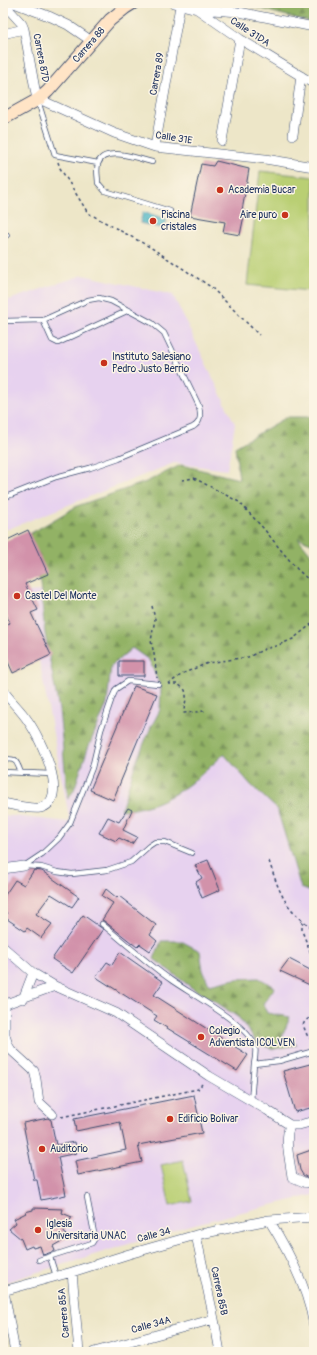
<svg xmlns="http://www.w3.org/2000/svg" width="317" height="1355" font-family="Pangolin,sans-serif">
<defs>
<pattern id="forest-firs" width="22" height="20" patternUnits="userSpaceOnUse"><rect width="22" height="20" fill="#92b265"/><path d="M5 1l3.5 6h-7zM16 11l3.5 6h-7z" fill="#769156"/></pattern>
<pattern id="water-ripples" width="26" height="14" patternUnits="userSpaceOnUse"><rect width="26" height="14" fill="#49b5c5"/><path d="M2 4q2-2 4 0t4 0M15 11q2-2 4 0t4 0" fill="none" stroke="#3c94a3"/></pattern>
</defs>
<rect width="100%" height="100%" fill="#fcf5e5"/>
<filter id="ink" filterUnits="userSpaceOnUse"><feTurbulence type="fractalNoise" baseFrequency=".025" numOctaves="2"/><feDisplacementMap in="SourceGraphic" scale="8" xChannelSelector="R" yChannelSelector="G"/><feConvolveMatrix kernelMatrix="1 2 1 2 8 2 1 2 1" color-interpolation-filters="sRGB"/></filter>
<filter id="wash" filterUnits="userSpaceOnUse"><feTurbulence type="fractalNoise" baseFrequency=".012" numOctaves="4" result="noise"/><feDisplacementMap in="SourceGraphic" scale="16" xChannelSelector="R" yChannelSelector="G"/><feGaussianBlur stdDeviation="0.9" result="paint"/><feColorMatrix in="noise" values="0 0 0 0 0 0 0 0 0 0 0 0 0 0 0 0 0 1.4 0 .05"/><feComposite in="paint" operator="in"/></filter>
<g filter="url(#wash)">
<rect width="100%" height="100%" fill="#ede6c8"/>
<!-- built -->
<path fill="#e7d2ef" d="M83 275 173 295 235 424 227 470 174 463 8 529H3V302Z
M101 588 314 741V1195L258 1208 187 1226 3 1283V815L70 822 26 592Z"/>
<!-- forest -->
<path fill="url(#forest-firs)" stroke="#567062" d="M238 3H314V23Z
M287 417H314V544L298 538 314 558V893L301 888 277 809 251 785 224 754C198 778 175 800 139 808 134 810 127 809 121 810L136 762 151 727 160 710 161 688 149 660 132 648 111 666 107 704 88 748 74 790 68 799 59 710 45 634 40 583 28 535 77 506 146 482 181 465 239 479 235 447Z
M161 941H181L200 951 203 970 209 985 235 979 259 978 275 987 263 1004 267 1013 290 1017 282 1037 297 1045 274 1049 258 1044 239 1018 216 1002 192 988 154 959Z"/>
<!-- green -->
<path fill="#b9cf73" stroke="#6a7f68" d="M260 171 314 177V254L310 291 247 285Z
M183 1160 192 1201 170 1206 161 1165Z"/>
<!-- water -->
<path fill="url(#water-ripples)" stroke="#327292" d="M143 212 167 219 164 229 140 223Z"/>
<g id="blocks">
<!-- building -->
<path fill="#d292aa" d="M216 161 249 169 242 211H245L240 235 223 232 225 222 190 216 201 164 213 166Z
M28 530 48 574 25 584 38 610 31 613 51 655 13 673 3 651V626L10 623 3 608V542Z
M119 661H144V676H119Z
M134 686 157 694 113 800 90 790Z
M128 808 132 810 123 830 137 837 132 844 119 838 116 841 99 833 108 817 119 822Z
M208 860 220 890 202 898 196 882 202 878 195 865Z
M34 870 42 871 79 897 72 907 51 894 36 914 52 924 41 938 27 928 25 931 4 917 7 913 3 910V898L15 880 24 885Z
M106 889 117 898 119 896 156 925 150 935 157 941 150 951 140 944 137 947 104 921 102 920 113 903 102 896Z
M83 915 103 929 73 973 52 959Z
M120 952 163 982 154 995 248 1055 237 1071 154 1020 157 1016 96 977 107 962 112 965Z
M289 959 314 972V987L280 971Z
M314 1063V1107L295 1112 283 1071Z
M194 1095 202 1133 138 1145 142 1162 78 1175 75 1161 126 1150 120 1122 76 1131 74 1119Z
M48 1118 51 1120 56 1145 75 1142 77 1153 58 1157 66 1195 41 1200 37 1180H34L23 1123Z
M314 1149V1179L311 1180 303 1175 300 1170 297 1155Z
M33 1208 63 1209 62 1213 72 1217 64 1231 67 1238 53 1246 55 1251 43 1255 40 1246 33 1248 32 1246 25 1249 21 1239 9 1229 16 1223 14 1219 26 1213 25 1212 33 1210Z"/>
</g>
</g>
<g filter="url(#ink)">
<use href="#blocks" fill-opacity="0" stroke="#3a4a6e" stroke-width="1"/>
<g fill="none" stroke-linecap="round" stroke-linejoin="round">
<!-- lane casing -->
<g stroke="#3a4a6e" stroke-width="6">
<path id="lane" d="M38 101 55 155 98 163
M152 162C140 159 103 145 98 164 96 170 98 177 98 183L105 191 170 211
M3 237 7 235
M43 320 52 340 58 343 129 310
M3 321 43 320 50 317 88 300 99 298 111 301 152 323 164 333 199 406C201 416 201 422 193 427L119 458 90 468 56 477 3 498
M3 760C16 757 17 762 21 773
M3 772 52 774
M24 866 42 854 59 838 70 823 92 768 101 730 112 698 116 689 128 681 158 684
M24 866 41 867 57 872 72 874 107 870 131 862 149 846 155 842H165L192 853
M102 924C125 943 147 963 171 980 192 995 246 1023 255 1046 256 1051 255 1059 254 1064
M251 1101 254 1064 279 1061 314 1051
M50 1257 56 1276
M39 1260 92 1243 95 1238 87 1197"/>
</g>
<!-- street casing -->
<g stroke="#3a4a6e" stroke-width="10">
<path id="street" d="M3 3 22 24 24 29 37 100
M14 3 51 17 68 25 93 42
M173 3 197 9 240 39 314 84
M199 9 239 12 314 27
M3 34 24 29
M39 99 114 133 155 147 265 159 314 167
M293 135 301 76
M222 141 240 39
M155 147 180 6
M3 690C11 702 21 710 28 721 39 736 72 801 40 808 31 809 12 805 3 803
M3 869 24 866
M3 947 33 973 55 986 116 1013 209 1076 267 1110 282 1120 290 1125H299L314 1121
M23 999 33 973
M3 1005 55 986
M5 1005V1035L8 1045 11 1050 34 1071 36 1079 39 1102 52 1114
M290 1125C284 1140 290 1160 292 1177L306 1183
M269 1220C289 1252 308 1288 314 1326
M196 1235 214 1319 220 1352
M72 1272 79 1352
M3 1291 72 1272 129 1254 196 1235 269 1220 314 1217
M4 1291 15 1352
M94 1352 214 1319"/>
</g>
<!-- secondary casing -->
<g stroke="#3a4a6e" stroke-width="14">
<path id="secondary" d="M3 119 39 99 48 91 110 20 125 8 133 3"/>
</g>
<!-- path -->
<path stroke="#3a4a6e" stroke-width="1.5" stroke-dasharray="3 3" stroke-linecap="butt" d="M58 162 60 168 88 213 150 247 211 287 259 335
M182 480 194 478 239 502 264 529 280 549 297 569 314 585
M152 606 155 619 151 641 154 654 157 678
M168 684 184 673 208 663 248 657 265 649 276 646 293 639 314 622
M168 684H178L185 690C188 701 184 702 184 713L205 711
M269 861C280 894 284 908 314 929
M302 921V931L314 961
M314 1015 305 1021 303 1025 307 1035 314 1042
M61 1117 198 1089 202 1084"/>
<!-- lane -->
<use href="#lane" stroke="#fff" stroke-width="4.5"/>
<!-- street -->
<use href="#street" stroke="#fff" stroke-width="9"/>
<!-- secondary -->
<use href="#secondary" stroke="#ffe4c6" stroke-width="12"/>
</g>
</g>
<!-- markers -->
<g fill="#c8321e" stroke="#fcf5e5" stroke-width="1.5">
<circle cx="220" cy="190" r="4"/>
<circle cx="285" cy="215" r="4"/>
<circle cx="153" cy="221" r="4"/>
<circle cx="104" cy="363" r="4"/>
<circle cx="17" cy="596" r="4"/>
<circle cx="201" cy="1037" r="4"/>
<circle cx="170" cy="1119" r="4"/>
<circle cx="42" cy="1149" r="4"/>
<circle cx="38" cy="1230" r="4"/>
</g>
<g text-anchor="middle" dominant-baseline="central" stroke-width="3" stroke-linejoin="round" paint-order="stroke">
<!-- street labels -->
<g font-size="10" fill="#1b2f5e" stroke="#fcf5e5">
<text transform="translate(250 32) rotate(33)">Calle 31DA</text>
<text transform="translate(89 45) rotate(-49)">Carrera 88</text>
<text transform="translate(41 58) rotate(79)">Carrera 87D</text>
<text transform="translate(157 74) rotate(-80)">Carrera 89</text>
<text transform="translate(174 138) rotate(9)">Calle 31E</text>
<text transform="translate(154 1235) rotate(-15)">Calle 34</text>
<text transform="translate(219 1291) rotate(78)">Carrera 85B</text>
<text transform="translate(64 1313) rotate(-95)">Carrera 85A</text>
<text transform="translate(151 1325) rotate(-15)">Calle 34A</text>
</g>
<!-- poi labels -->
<g font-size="10" fill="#1b2f5e" stroke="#fcf5e5" text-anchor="start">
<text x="228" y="190">Academia Bucar</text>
<text x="161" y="215">Piscina<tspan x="161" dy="12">cristales</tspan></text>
<text x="277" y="215" text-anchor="end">Aire puro</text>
<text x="112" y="357">Instituto Salesiano<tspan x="112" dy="12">Pedro Justo Berrio</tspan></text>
<text x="25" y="596">Castel Del Monte</text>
<text x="209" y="1031">Colegio<tspan x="209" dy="12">Adventista ICOLVEN</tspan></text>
<text x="178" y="1119">Edificio Bolivar</text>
<text x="50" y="1149">Auditorio</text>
<text x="46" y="1224">Iglesia<tspan x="46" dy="12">Universitaria UNAC</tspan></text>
</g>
</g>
<!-- margin -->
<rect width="317" height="1355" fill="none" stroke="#fcf5e5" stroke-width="16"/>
</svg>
